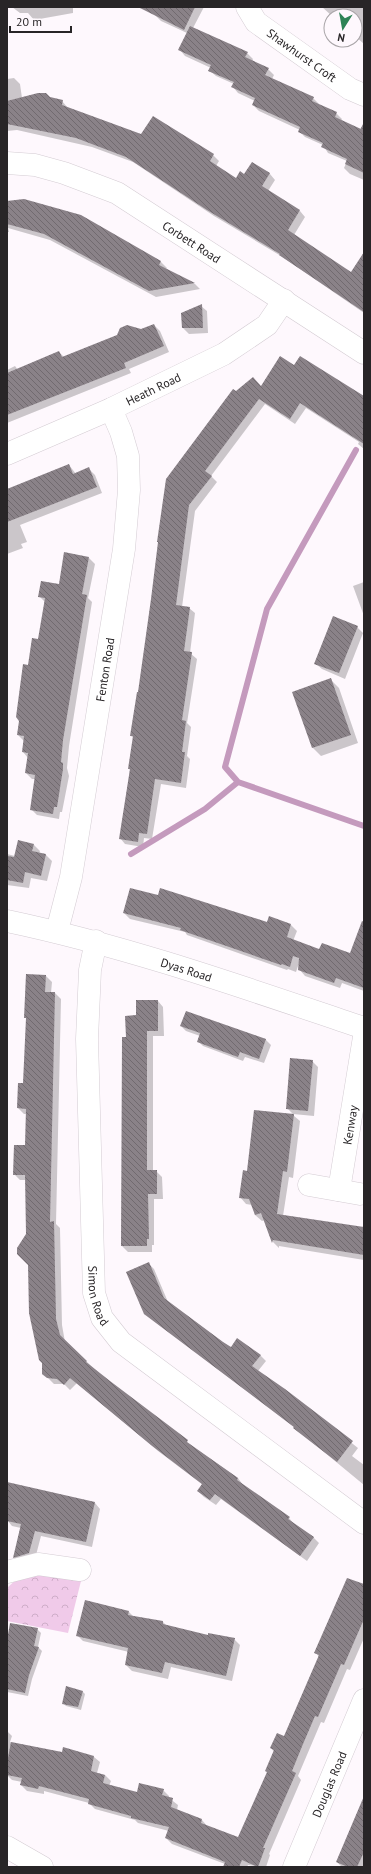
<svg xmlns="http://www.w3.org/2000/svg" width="371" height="1874" font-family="'PT Sans',sans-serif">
<defs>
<pattern id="park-crowns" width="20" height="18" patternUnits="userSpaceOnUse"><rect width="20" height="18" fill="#f0cae9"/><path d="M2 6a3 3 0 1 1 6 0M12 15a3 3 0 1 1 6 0" fill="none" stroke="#ceadc8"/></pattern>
<pattern id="building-back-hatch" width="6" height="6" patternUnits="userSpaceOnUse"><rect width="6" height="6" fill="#8a8288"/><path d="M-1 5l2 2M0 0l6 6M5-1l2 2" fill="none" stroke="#716a6f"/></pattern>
</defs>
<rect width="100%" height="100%" fill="#fef8fd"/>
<!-- park -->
<path fill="url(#park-crowns)" d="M40 1573 81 1581 68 1633 7 1621V1588L19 1577Z"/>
<!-- shadow -->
<path fill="#0003" d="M12 7H73V13L34 20 28 13H20Z
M159 7H204L193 28 247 53 253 59 252 61 268 69 274 75 272 79 313 98 319 104 318 105 336 113 342 119 341 121 364 133V180L350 174 344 168 347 161 328 153 323 145 305 137 299 131 300 130 259 111 253 105 255 101 238 93 233 87 234 84 216 76 210 71 211 68 185 56 180 50 187 33 161 21 155 15Z
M322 7H364V44L355 36V16H332Z
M14 78 20 84 22 98H50L62 101 68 108 142 135 213 155 219 161 216 166 236 179 244 176 252 163 270 174 275 180 268 191 300 211 305 217 294 235 351 273 364 279V313L281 256 214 216 133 162 92 147 17 130 7 131V79Z
M7 202 80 215 161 262 167 268 166 269 195 284 200 289 156 297 50 240 8 228 9 232H7Z
M201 306 207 311 208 333 189 334 183 328Z
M154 325 160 331 169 352 129 369 131 373 7 423V370L15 366 18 370 59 352 64 357Z
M295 367 364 398V449L358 444 359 442 306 408 295 424 265 404 211 476 217 482 195 511 182 607 189 608 195 613 190 653 197 659 187 723 191 727 187 756 190 759 186 788 161 784 152 839 144 838 143 847 125 844 120 838 130 770 129 769 134 738 131 736 139 693 159 543 236 392 261 387Z
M69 465 76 474 89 469 95 475 102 493 20 525 27 542 21 544 23 548 7 554V496Z
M89 558 95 564 88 598 92 602 69 746 67 768 69 776 62 812H60L59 819 37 815 31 809 36 779H32L26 773 28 758 23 752 24 741 18 735 29 666 39 640 45 602 39 596 59 585Z
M364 582V616L353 586Z
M357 627 363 633 345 679 322 669 316 664Z
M331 680 339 688 358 743 321 756 313 748 294 693Z
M34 845 40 851 39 854 46 855 52 861 47 881 31 878 29 888 7 885V854L15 856Z
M124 913 267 923 269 917 291 925 297 931 293 941 320 951 351 955 364 948V991L342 983 340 988 305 976 299 969V963L296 972 288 969 287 970 187 935 185 932 130 919Z
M46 976 52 982 51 993H55L61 999 56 1224 60 1228 62 1325 65 1342 109 1382 193 1447 238 1478 243 1485 289 1518 294 1524 313 1537 319 1543 307 1561 221 1499 216 1505 204 1497 198 1491 203 1485 158 1451 77 1383 70 1390 64 1384H54L43 1373V1363L27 1234 26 1180H20L14 1174 26 1146 27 1114H24L18 1108Z
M158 1001 163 1007 164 1036H153V1171H156L162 1177 163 1199H154V1245H152V1252H128L122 1246 127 1038 137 1016Z
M181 1026 266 1040 271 1045 264 1063 245 1057 243 1061 203 1046 198 1041 200 1036 186 1031Z
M312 1061 318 1067 314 1116 293 1114 287 1108Z
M293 1115 300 1121 293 1178 289 1177 283 1216 364 1228V1260L279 1246V1248L273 1242 265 1220 262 1221 255 1215 252 1205 246 1204 240 1197 248 1172Z
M148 1263 154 1269 168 1302 231 1348 260 1355 266 1361 258 1371 285 1390 358 1448 352 1456 364 1465V1485L295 1428 144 1313Z
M7 1483 95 1503 100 1509 92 1547 41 1536 35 1559 19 1563 14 1557 21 1528 12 1526 7 1520Z
M364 1585V1638L350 1670 347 1669 324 1723 321 1722 298 1776 301 1780 269 1854 270 1855 266 1867 248 1865 247 1867H227L225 1864 172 1844 166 1838 169 1831 138 1823 135 1820 95 1809 89 1803 44 1791V1794L27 1791 21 1785 22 1782 12 1780 7 1775V1731L12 1736 10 1742 62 1753 94 1757 100 1762 97 1773 105 1775 111 1781 109 1786 138 1793 163 1790 169 1796V1798L178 1805 177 1810 202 1820 208 1827 239 1838 268 1773 266 1771 274 1752 271 1748 284 1737 319 1657 316 1653Z
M129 1612 134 1617 163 1622 167 1626 209 1636 234 1639 240 1645 232 1681 171 1667 168 1679 132 1671 126 1665 129 1652 83 1641 78 1636Z
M37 1629 41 1633 38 1647 42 1651 32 1679 28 1696 7 1692V1644Z
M82 1691 85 1694 81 1710 66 1706 63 1703Z
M364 1801V1867H342L337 1862Z"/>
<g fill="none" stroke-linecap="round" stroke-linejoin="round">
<!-- stream -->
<path stroke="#c49abd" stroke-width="6" d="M238 782 225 767 267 609 356 450
M131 854 205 809 238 782 364 826"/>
</g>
<!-- building -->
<path fill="url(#building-back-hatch)" d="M138 7H195L184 30Z
M190 26 248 52 245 57 269 68 265 75 314 97 312 101 337 112 335 117 361 129 358 134 364 122V173L345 164 347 159 321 147 323 143 298 132 300 127 252 105 255 98 231 87 234 82 208 71 211 65 178 50Z
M38 93H46L50 97 63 100 62 105 141 134 153 116 214 154 210 161 236 178 240 171 244 174 252 162 270 173 262 186 300 210 288 230 351 272 364 252V312L279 255 280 254 207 210 126 157 76 138 7 124V101Z
M24 199 81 215 161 261 159 265 195 283 149 291 44 234 7 224V201Z
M202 304 203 328H182L181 313Z
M154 324 164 346 124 363 126 368 7 415V373L59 351 62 357 117 335 120 328 127 325 141 329Z
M280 356 294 365 300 356 364 396V444L300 403 290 419 259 399 205 471 212 476 189 505 176 605 190 607 184 651 192 652 182 720 186 721 182 752H185L181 783 155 779 147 834 139 833 138 842 119 839 130 769H128L133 736H130L137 692H138L151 599 158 542H157L166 479 233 389 236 391 253 377 261 386Z
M69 464 73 474 89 467 97 487 7 522V489Z
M64 552 89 557 82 594 87 595 63 740 61 762 63 763V769L57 807H54L53 814 30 810 35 775 25 773 28 753 22 752 24 736 17 735 19 721 16 717 23 664 28 665 32 638 38 639 45 598 38 597 41 581 59 584Z
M333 616 358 626 339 673 314 664Z
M331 678 351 735 312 748 292 692Z
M18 840 34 844 32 851 46 854 41 876 25 872 23 883 7 880V856L14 857Z
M130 888 158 895 160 888 267 922 269 916 291 924 287 937 319 949 322 943 350 953 362 921 364 922V988L336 978 334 983 298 970 299 958 293 956 290 967 282 964 281 965 180 930 181 928 123 913Z
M26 974 46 975 45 992H55L50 1222 54 1221 56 1319 60 1335 87 1361 86 1362 110 1381 188 1440 187 1442 238 1478 237 1480 290 1517 288 1519 314 1537 300 1556 215 1494 210 1500 197 1491 202 1484 151 1445 70 1378 64 1385 57 1379 47 1378 42 1374V1363L39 1360 29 1313 28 1265 17 1254V1248L26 1234 25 1175H13L14 1145H25L26 1109 17 1108 18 1083H23L26 1018H24Z
M136 1000H158V1031H147V1170H157V1194H148L149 1239H147V1246H121L122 1037H126L125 1016 136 1015Z
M186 1011 266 1039 259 1059 240 1052 238 1057 197 1042 200 1033 180 1026Z
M290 1058 313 1060 308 1111 286 1109Z
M254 1110 294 1114 287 1172 283 1171 277 1214 364 1227V1255L273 1240 272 1243 261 1213 255 1215 249 1199 239 1198 243 1170 247 1171Z
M149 1262 164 1298 223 1342 231 1347 237 1338 261 1355 252 1366 285 1389 353 1441 337 1462 293 1428 294 1427 144 1314 126 1272Z
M7 1482 95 1502 86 1542 35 1531 29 1553 13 1558 21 1524 7 1521Z
M347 1578 364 1584V1619L344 1665 341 1664 318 1717 315 1716 303 1744 292 1771 296 1773 263 1848H265L258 1867 242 1860 239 1867H223L225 1862 165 1838 169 1827 131 1818V1816L88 1804 89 1799 39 1786 38 1789 20 1785 22 1778 7 1775V1763L11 1742 62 1752 63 1747 94 1756 91 1771 105 1775 103 1783 137 1792 139 1783 164 1789 162 1795 173 1798 171 1807 202 1819 201 1823 238 1837 267 1772 265 1771 274 1750 270 1748 277 1733 284 1736 319 1655 314 1653Z
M85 1600 129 1611 128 1615 163 1621V1624L208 1635V1633L235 1638 226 1676 165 1662 162 1673 125 1665 128 1648 76 1636Z
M10 1623 38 1628 34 1646 39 1647 29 1675 25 1693 7 1689V1640Z
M66 1686 83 1691 78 1707 62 1704Z
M364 1796V1852L357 1867H348L336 1862Z"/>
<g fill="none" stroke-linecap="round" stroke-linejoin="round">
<!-- street casing -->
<g stroke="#d4ccd3" stroke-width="23">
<g id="street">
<path id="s1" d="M247 7 256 22 350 89 364 95"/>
<path id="s2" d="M7 163 35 165 64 173 117 193 364 353"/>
<path id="s3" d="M7 454 111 409 224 354 267 325 284 300"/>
<path id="s4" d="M7 921C130 947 245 988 364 1028"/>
<path id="s5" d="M57 931 71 877 124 549 129 490 128 456 121 432 111 409"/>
<path id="s6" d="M96 941 90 970 87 1039 94 1293 102 1318 121 1342 364 1523"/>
<path d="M309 1185 360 1194"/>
<path id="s7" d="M339 1190 364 1037"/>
<path d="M7 1572 38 1564 80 1570"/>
<path id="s8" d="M294 1867 364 1700"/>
</g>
</g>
<!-- secondary casing -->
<g stroke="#d4ccd3" stroke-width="23">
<path id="secondary" d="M7 1847 42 1867"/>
</g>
<!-- street -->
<use href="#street" stroke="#fff" stroke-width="22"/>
<!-- secondary -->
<use href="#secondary" stroke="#fff" stroke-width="22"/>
</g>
<g text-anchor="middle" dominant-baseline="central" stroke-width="3" stroke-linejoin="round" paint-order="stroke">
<!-- street labels -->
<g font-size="12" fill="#282527" stroke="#fef8fd">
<text stroke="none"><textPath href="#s1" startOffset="74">Shawhurst Croft</textPath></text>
<text stroke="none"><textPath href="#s2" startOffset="204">Corbett Road</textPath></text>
<text stroke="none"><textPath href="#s3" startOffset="160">Heath Road</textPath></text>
<text stroke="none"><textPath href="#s5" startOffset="266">Fenton Road</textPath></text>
<text stroke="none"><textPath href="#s4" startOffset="186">Dyas Road</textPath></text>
<text stroke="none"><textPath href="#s7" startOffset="66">Kenway</textPath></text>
<text stroke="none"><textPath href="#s6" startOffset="356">Simon Road</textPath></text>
<text stroke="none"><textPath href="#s8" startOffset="90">Douglas Road</textPath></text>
</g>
</g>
<!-- border -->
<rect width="371" height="1874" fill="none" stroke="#282527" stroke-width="16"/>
<!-- north arrow -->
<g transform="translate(343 28) rotate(191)"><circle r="19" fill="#fef8fd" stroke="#a8a4a7"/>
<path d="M0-3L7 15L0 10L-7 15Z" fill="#2e8356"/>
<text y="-6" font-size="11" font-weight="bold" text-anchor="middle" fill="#282527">N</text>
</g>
<!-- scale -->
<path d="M10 26v6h61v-6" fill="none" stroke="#282527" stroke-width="2"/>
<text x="16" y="26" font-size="12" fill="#282527" stroke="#fef8fd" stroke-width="3" paint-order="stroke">20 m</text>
</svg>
